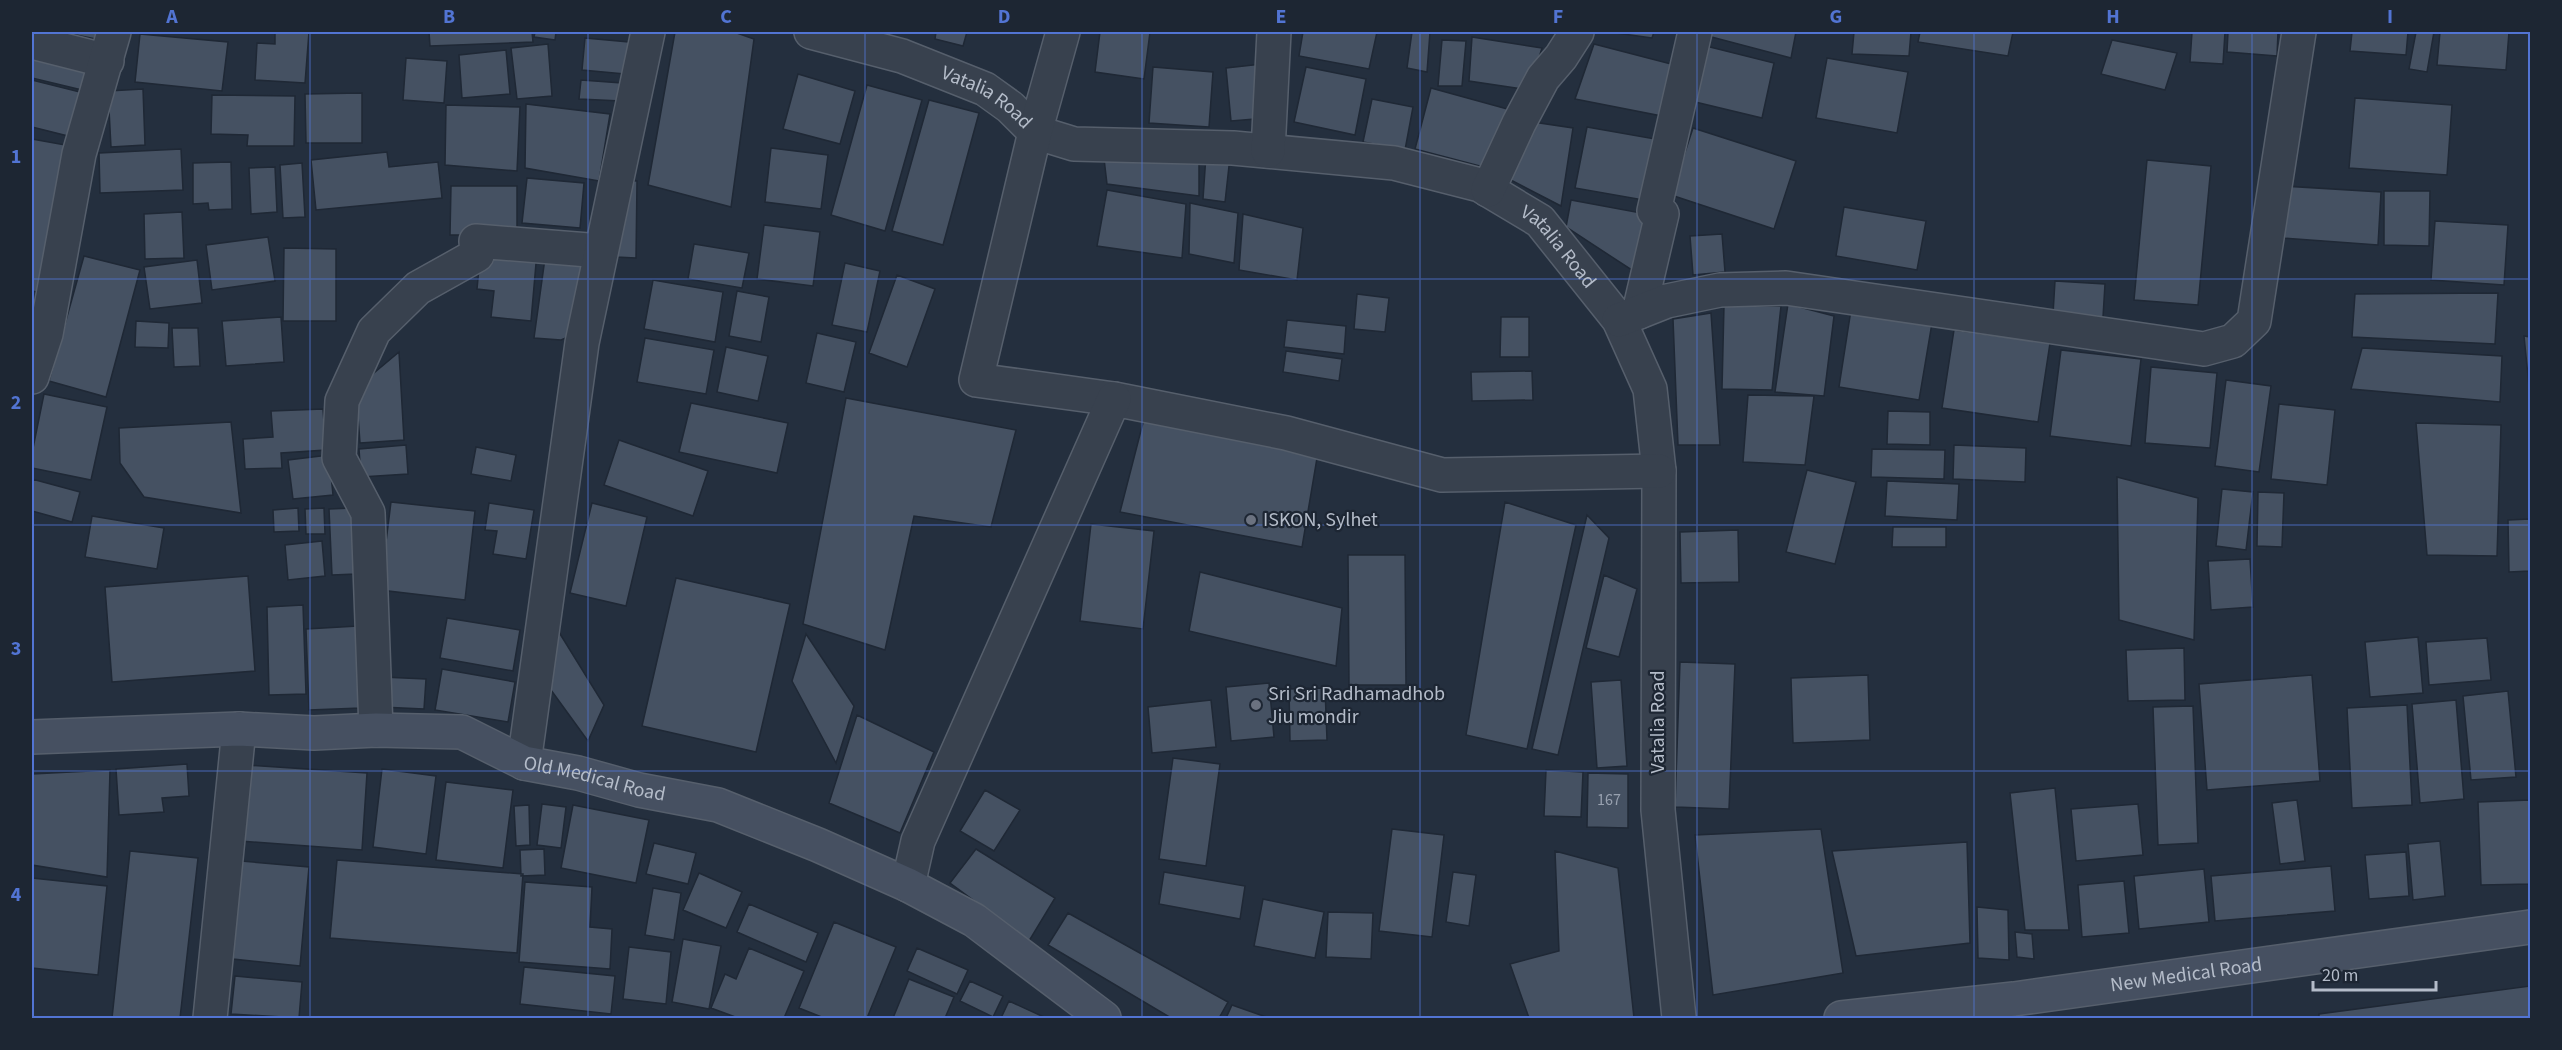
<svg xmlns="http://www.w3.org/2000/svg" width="2562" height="1050" font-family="'Source Sans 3',sans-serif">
<rect width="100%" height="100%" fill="#242f3e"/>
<!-- building -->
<path fill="#455162" stroke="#1f2835" stroke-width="1.5" d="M61 32H103L101 40Z
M275 32H309L305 83 255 80 257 43 275 44Z
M429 32H532L533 42 430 46Z
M535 32H556L555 40 534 37Z
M675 32H734L754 39 731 207 648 185Z
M936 32H967L963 46 935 39Z
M1100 32H1150L1144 79 1095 72Z
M1303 32H1377L1369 69 1299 56Z
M1412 32H1430L1427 72 1407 68Z
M1609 32H1654L1652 38Z
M1705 32H1796L1791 58 1704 35Z
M1854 32H1911L1909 56 1852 54Z
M1920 32H2013L2008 56 1918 42Z
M2192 32H2225L2223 64 2190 62Z
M2228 32H2278L2277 56 2227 52Z
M2352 32H2408L2406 55 2350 51Z
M2416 32H2434L2427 72 2409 69Z
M2440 32H2509L2506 70 2437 65Z
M140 34 228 42 222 91 135 82Z
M1472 37 1542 48 1529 90 1469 81Z
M585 38 629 42 625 74 582 70Z
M1442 40 1466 41 1462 86H1438Z
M2112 40 2177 53 2165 90 2101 74Z
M548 44 552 96 517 99 511 48Z
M1594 44 1675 65 1667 117 1575 99Z
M1698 44 1774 63 1762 118 1687 100Z
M32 45 90 59 82 90 32 78Z
M506 50 510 94 462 98 459 55Z
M406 58 447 61 444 103 403 100Z
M1827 58 1908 72 1897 133 1816 118Z
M1262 64 1267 118 1231 121 1226 68Z
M1153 67 1213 72 1209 127 1149 123Z
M1306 67 1366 79 1355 135 1294 122Z
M798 74 855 91 840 144 783 129Z
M32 80 80 92 68 136 32 127Z
M581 80 622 83 621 101 579 99Z
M867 85 922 100 885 231 831 215Z
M1431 88 1511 110 1495 170 1415 149Z
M143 89 145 145 111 147 108 91Z
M362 93V143H306L305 94Z
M212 95 295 96 294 146H247L248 135 211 134Z
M2355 98 2452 105 2447 175 2349 168Z
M1372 99 1413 107 1405 150 1363 142Z
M929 100 979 113 943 245 892 231Z
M526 104 610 114 599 181 525 168Z
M446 105 520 107 517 171 445 165Z
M1526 121 1573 128 1561 206 1505 177Z
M1587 127 1661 140 1649 201 1575 188Z
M1693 128 1796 161 1774 229 1671 195Z
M32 139 71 146 42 293 32 291Z
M771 148 828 155 821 209 765 202Z
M181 149 183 190 100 193 99 153Z
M1103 150 1199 154V196L1107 184Z
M387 152 389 167 438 162 442 198 316 210 311 160Z
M1206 155 1230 157 1225 202 1203 199Z
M2147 160 2211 166 2198 305 2134 300Z
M231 162 232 209 209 210 208 203 193 204V163Z
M302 163 305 217 283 218 280 165Z
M275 167 277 212 251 214 249 168Z
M527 178 584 183 580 228 522 223Z
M618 180 637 181 636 258 616 257Z
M451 186H517V235H450Z
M2284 186 2381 192 2378 245 2281 238Z
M1107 190 1186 204 1182 258 1097 246Z
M2384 191H2430L2429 246 2384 245Z
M1571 200 1652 215 1641 276 1566 227Z
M1190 203 1238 213 1234 263 1189 254Z
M1844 207 1926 221 1917 270 1836 256Z
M182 212 184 258 145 259 144 214Z
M1243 214 1303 228 1297 280 1239 270Z
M2435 221 2508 225 2504 285 2431 280Z
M764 225 820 232 813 286 757 279Z
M1722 234 1725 272 1693 275 1690 236Z
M268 237 275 281 212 290 206 245Z
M694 244 749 253 742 288 688 279Z
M481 247 537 252 531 321 491 317 494 291 477 289Z
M284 248 336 249V321H283Z
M546 251 592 258 582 331 561 340 534 338Z
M84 256 140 270 106 397 49 381Z
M197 260 202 303 150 309 144 267Z
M845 263 880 271 867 332 832 325Z
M897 275 935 289 907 367 869 353Z
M653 280 723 292 715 342 644 329Z
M2055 281 2105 284 2103 317 2053 314Z
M737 291 769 297 761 342 729 336Z
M2498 293 2495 344 2352 337 2355 294Z
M1357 294 1389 298 1385 332 1354 329Z
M1788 304 1834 316 1824 396 1775 392Z
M1724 305 1781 306 1772 390 1722 389Z
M1851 310 1932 323 1919 400 1839 387Z
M1711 313 1720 445H1678L1673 319Z
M281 317 284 362 226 366 222 321Z
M1501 317H1529V357H1500Z
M1287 320 1346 326 1344 354 1284 347Z
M136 321 169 323 168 348 135 347Z
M172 328H198L200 366 174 367Z
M1954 330 2050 343 2038 422 1942 408Z
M817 333 856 342 844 392 806 383Z
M2524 336 2530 337V396Z
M645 338 714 350 706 394 637 382Z
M726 347 768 356 758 401 717 392Z
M2362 348 2502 356 2500 402 2351 389Z
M2061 350 2141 359 2131 446 2050 436Z
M1286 351 1342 359 1339 381 1283 372Z
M399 352 404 440 360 443 356 388Z
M2151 367 2217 373 2210 448 2145 443Z
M1532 371 1533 400 1472 401 1471 372Z
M2226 380 2271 386 2259 472 2215 466Z
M44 394 107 407 91 480 32 468V453Z
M1748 395 1814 396 1805 465 1743 462Z
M846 398 1016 430 991 527 914 516 885 650 803 624Z
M691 403 788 423 777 473 679 452Z
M2279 404 2335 410 2327 485 2271 479Z
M323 409 326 450 281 453 282 468 245 469 243 439 273 437 271 411Z
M1888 411 1930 412V445L1887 444Z
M1145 415 1318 452 1302 547 1120 512Z
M231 422 241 513 144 497 120 463 119 428Z
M2416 423 2501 425 2497 556 2427 555Z
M619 440 708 471 693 516 604 485Z
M406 445 408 474 361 477 359 449Z
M1954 445 2026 448 2025 482 1953 479Z
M476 447 516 455 511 481 471 474Z
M1872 449 1945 450 1944 479 1871 477Z
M329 455 333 495 293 499 288 460Z
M1807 470 1856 482 1835 564 1786 552Z
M2117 477 2198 498 2194 640 2119 620Z
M32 479 80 492 72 522 32 511Z
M1887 481 1959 484 1957 520 1885 516Z
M2222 489 2253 492 2246 550 2216 546Z
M2258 492 2284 493 2282 547 2257 546Z
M391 502 475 511 465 600 380 590Z
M1505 502 1576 525 1527 749 1466 735Z
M489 503 534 510 526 559 493 554 497 531 485 530Z
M592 503 647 517 626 606 570 593Z
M298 508 299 531 274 532 273 510Z
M324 508 325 534H306L305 509Z
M353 508 356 574 332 575 329 509Z
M1587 515 1609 538 1558 755 1532 749Z
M92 516 164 528 157 569 85 557Z
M2530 519V571L2509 572 2508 520Z
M1091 524 1154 531 1143 629 1080 621Z
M1893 527H1946V547H1892Z
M1738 530 1739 582 1681 583 1680 532Z
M322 541 325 576 288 580 285 545Z
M1348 555H1405L1406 685H1349Z
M2250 559 2253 607 2211 610 2208 561Z
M1200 572 1342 608 1336 666 1189 631Z
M1604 575 1637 589 1619 657 1586 648Z
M248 576 255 671 112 682 105 587Z
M676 578 790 604 756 752 642 726Z
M303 605 306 694 269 695 267 607Z
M447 618 520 630 513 671 440 658Z
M358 626 361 708 309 710 306 629Z
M557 629 604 705 588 741 543 679Z
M806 634 854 706 836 763 792 681Z
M2418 637 2423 693 2370 697 2365 642Z
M2487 638 2491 680 2429 685 2426 642Z
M2184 648 2185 700 2128 701 2126 650Z
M1680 662 1735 664 1729 809 1675 807Z
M442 669 515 682 508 722 435 710Z
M1868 675 1870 740 1793 743 1791 678Z
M2312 675 2320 781 2207 790 2199 684Z
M382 677 426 679 424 709 381 707Z
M1621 680 1627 766 1597 768 1591 682Z
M1269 683 1274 737 1231 741 1226 687Z
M1325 688 1327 740 1290 741 1289 689Z
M2508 691 2516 777 2471 780 2463 696Z
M1211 700 1216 747 1152 753 1148 707Z
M2456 700 2464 799 2420 803 2412 704Z
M2407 705 2412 805 2352 808 2347 708Z
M2193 706 2198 843 2158 845 2153 707Z
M857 715 934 752 900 833 829 803Z
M1173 758 1220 764 1206 866 1159 859Z
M187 764 189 796 162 798 164 812 119 815 116 769Z
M246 765 367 773 362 850 240 841Z
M382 769 436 776 426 854 373 847Z
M110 770 107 877 32 865V774Z
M1546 770 1583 772 1581 817 1544 816Z
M1588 773 1628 774V828L1587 827Z
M446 782 513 790 503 868 436 860Z
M2055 788 2069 930H2025L2010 793Z
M985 790 1020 810 994 851 960 831Z
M2297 800 2305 861 2280 864 2272 803Z
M2530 800V884L2481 885 2478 802Z
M542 804 566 807 561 848 537 845Z
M2138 804 2143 855 2076 861 2071 809Z
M529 805 530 845 516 846 514 806Z
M573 805 649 820 636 883 561 868Z
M1392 829 1444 835 1432 937 1379 931Z
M1821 829 1843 973 1713 995 1695 835Z
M2440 841 2445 896 2413 900 2408 844Z
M1967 842 1970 943 1856 956 1832 851Z
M654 843 696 853 688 884 646 874Z
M544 849 545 875 521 876 520 850Z
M976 849 1055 898 1029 941 950 883Z
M130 851 198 858 180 1018H112Z
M1555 851 1618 868 1634 1018H1529L1510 964 1559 951Z
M2406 852 2409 896 2369 899 2365 855Z
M337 860 523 874 517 953 330 938Z
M241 861 309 867 300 966 233 959Z
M2331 866 2335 911 2215 921 2211 876Z
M2204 869 2209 922 2139 929 2134 876Z
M1164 872 1245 886 1240 919 1159 904Z
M1453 872 1476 875 1469 926 1446 922Z
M699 873 742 892 726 928 683 910Z
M32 878 107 886 98 975 32 968Z
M2124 881 2129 933 2082 937 2078 885Z
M525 882 592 887 590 927 612 929 610 969 519 962Z
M653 888 681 893 674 940 645 935Z
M1263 899 1324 912 1315 958 1254 946Z
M749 904 818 933 806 962 737 932Z
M1977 907 2008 910 2009 960 1978 958Z
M1328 912 1373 913 1371 959 1326 957Z
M1068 913 1228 1002 1219 1018H1171L1048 945Z
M834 922 896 947 867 1018H824L799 1008Z
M2015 932 2032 934 2034 959 2017 957Z
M683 939 721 946 709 1009 672 1002Z
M629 947 671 952 666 1004 623 999Z
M749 948 804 971 784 1018H738L711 1008 725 974 736 979Z
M917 948 968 970 957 994 907 971Z
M524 967 615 976 611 1014 520 1004Z
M235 976 302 982 299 1018 231 1014Z
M909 979 954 997 945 1018H893Z
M970 981 1003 996 993 1017 960 1001Z
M2530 986V1018H2319V1014Z
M1009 1001 1046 1018H1001Z
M1232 1005 1269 1018H1226Z"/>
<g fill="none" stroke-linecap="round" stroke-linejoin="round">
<!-- street casing -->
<g stroke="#565f6c" stroke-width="36">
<g id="street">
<path id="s1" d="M811 32 902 56 985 89 1010 107 1035 132 1074 144 1233 148 1394 163 1480 185 1540 221 1619 320 1650 389 1659 471 1658 810 1679 1018"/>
<path d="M1063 32 1035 132 976 380 1114 399 1286 433 1442 475 1659 471"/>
<path d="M32 42 107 61"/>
<path d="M1268 151 1274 32"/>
<path d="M1488 190 1519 123 1543 78 1561 57 1577 32"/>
<path d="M1639 312 1662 214 1654 211 1695 32"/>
<path d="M1619 320 1667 301 1720 290 1786 288 2204 349 2233 341 2254 321 2299 32"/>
<path d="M32 377 46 334 79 154 114 32"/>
<path d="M376 730 368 513 339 458 342 401 374 331 418 288 477 255 476 241 601 251"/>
<path d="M524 763 582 343 648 32"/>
<path d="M908 885 918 841 1114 399"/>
<path d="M210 1018 239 729"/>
</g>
</g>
<!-- secondary casing -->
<g stroke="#565f6c" stroke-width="36">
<g id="secondary">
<path id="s2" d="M32 737 239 729 314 733 376 730 462 732 524 763 578 773 639 790 718 805 818 845 908 885 974 920 1104 1018"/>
<path id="s3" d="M1841 1018 2014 999 2530 927"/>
</g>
</g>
<!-- street -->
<use href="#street" stroke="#38414e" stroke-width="33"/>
<!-- secondary -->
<use href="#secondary" stroke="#465061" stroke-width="33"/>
</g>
<!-- grid -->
<path fill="none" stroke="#5274d3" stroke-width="1.5" stroke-opacity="0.55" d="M310 32V1018M588 32V1018M865 32V1018M1142 32V1018M1420 32V1018M1697 32V1018M1974 32V1018M2252 32V1018M32 279H2530M32 525H2530M32 771H2530"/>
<!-- markers -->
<g fill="#6b7280" stroke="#1d2633" stroke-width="2">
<circle cx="1251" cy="520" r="6"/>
<circle cx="1256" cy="705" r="6"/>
</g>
<g text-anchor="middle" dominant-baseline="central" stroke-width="4.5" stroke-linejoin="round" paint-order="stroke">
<!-- number labels -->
<g font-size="16" fill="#98a1af">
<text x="1609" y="800">167</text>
</g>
<!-- street labels -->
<g font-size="20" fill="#b4bcc9" stroke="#1d2633">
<text stroke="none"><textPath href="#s1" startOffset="189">Vatalia Road</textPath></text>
<text stroke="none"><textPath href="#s1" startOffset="801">Vatalia Road</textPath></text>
<text transform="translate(1658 722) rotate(-90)">Vatalia Road</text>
<text stroke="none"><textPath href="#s2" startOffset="572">Old Medical Road</textPath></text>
<text stroke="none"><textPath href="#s3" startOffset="348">New Medical Road</textPath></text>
</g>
<!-- poi labels -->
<g font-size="20" fill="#b4bcc9" stroke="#1d2633" text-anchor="start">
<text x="1263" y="520">ISKON, Sylhet</text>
<text x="1268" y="694">Sri Sri Radhamadhob<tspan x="1268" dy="23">Jiu mondir</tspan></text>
</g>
</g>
<!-- border -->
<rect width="2562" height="1050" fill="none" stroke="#1d2633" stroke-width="66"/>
<!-- scale -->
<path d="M2313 981v9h123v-9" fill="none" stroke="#b4bcc9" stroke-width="3"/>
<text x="2322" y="981" font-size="18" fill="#b4bcc9" stroke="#1d2633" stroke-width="4.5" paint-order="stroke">20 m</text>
<rect x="33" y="33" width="2496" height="984" fill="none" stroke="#5274d3" stroke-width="2"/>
<g font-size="20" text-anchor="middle" font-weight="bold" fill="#5274d3">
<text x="172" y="23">A</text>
<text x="449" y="23">B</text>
<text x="726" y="23">C</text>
<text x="1004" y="23">D</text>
<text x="1281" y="23">E</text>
<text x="1558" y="23">F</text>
<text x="1836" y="23">G</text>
<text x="2113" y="23">H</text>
<text x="2390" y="23">I</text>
<text x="16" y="163">1</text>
<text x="16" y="409">2</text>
<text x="16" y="655">3</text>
<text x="16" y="901">4</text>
</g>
</svg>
